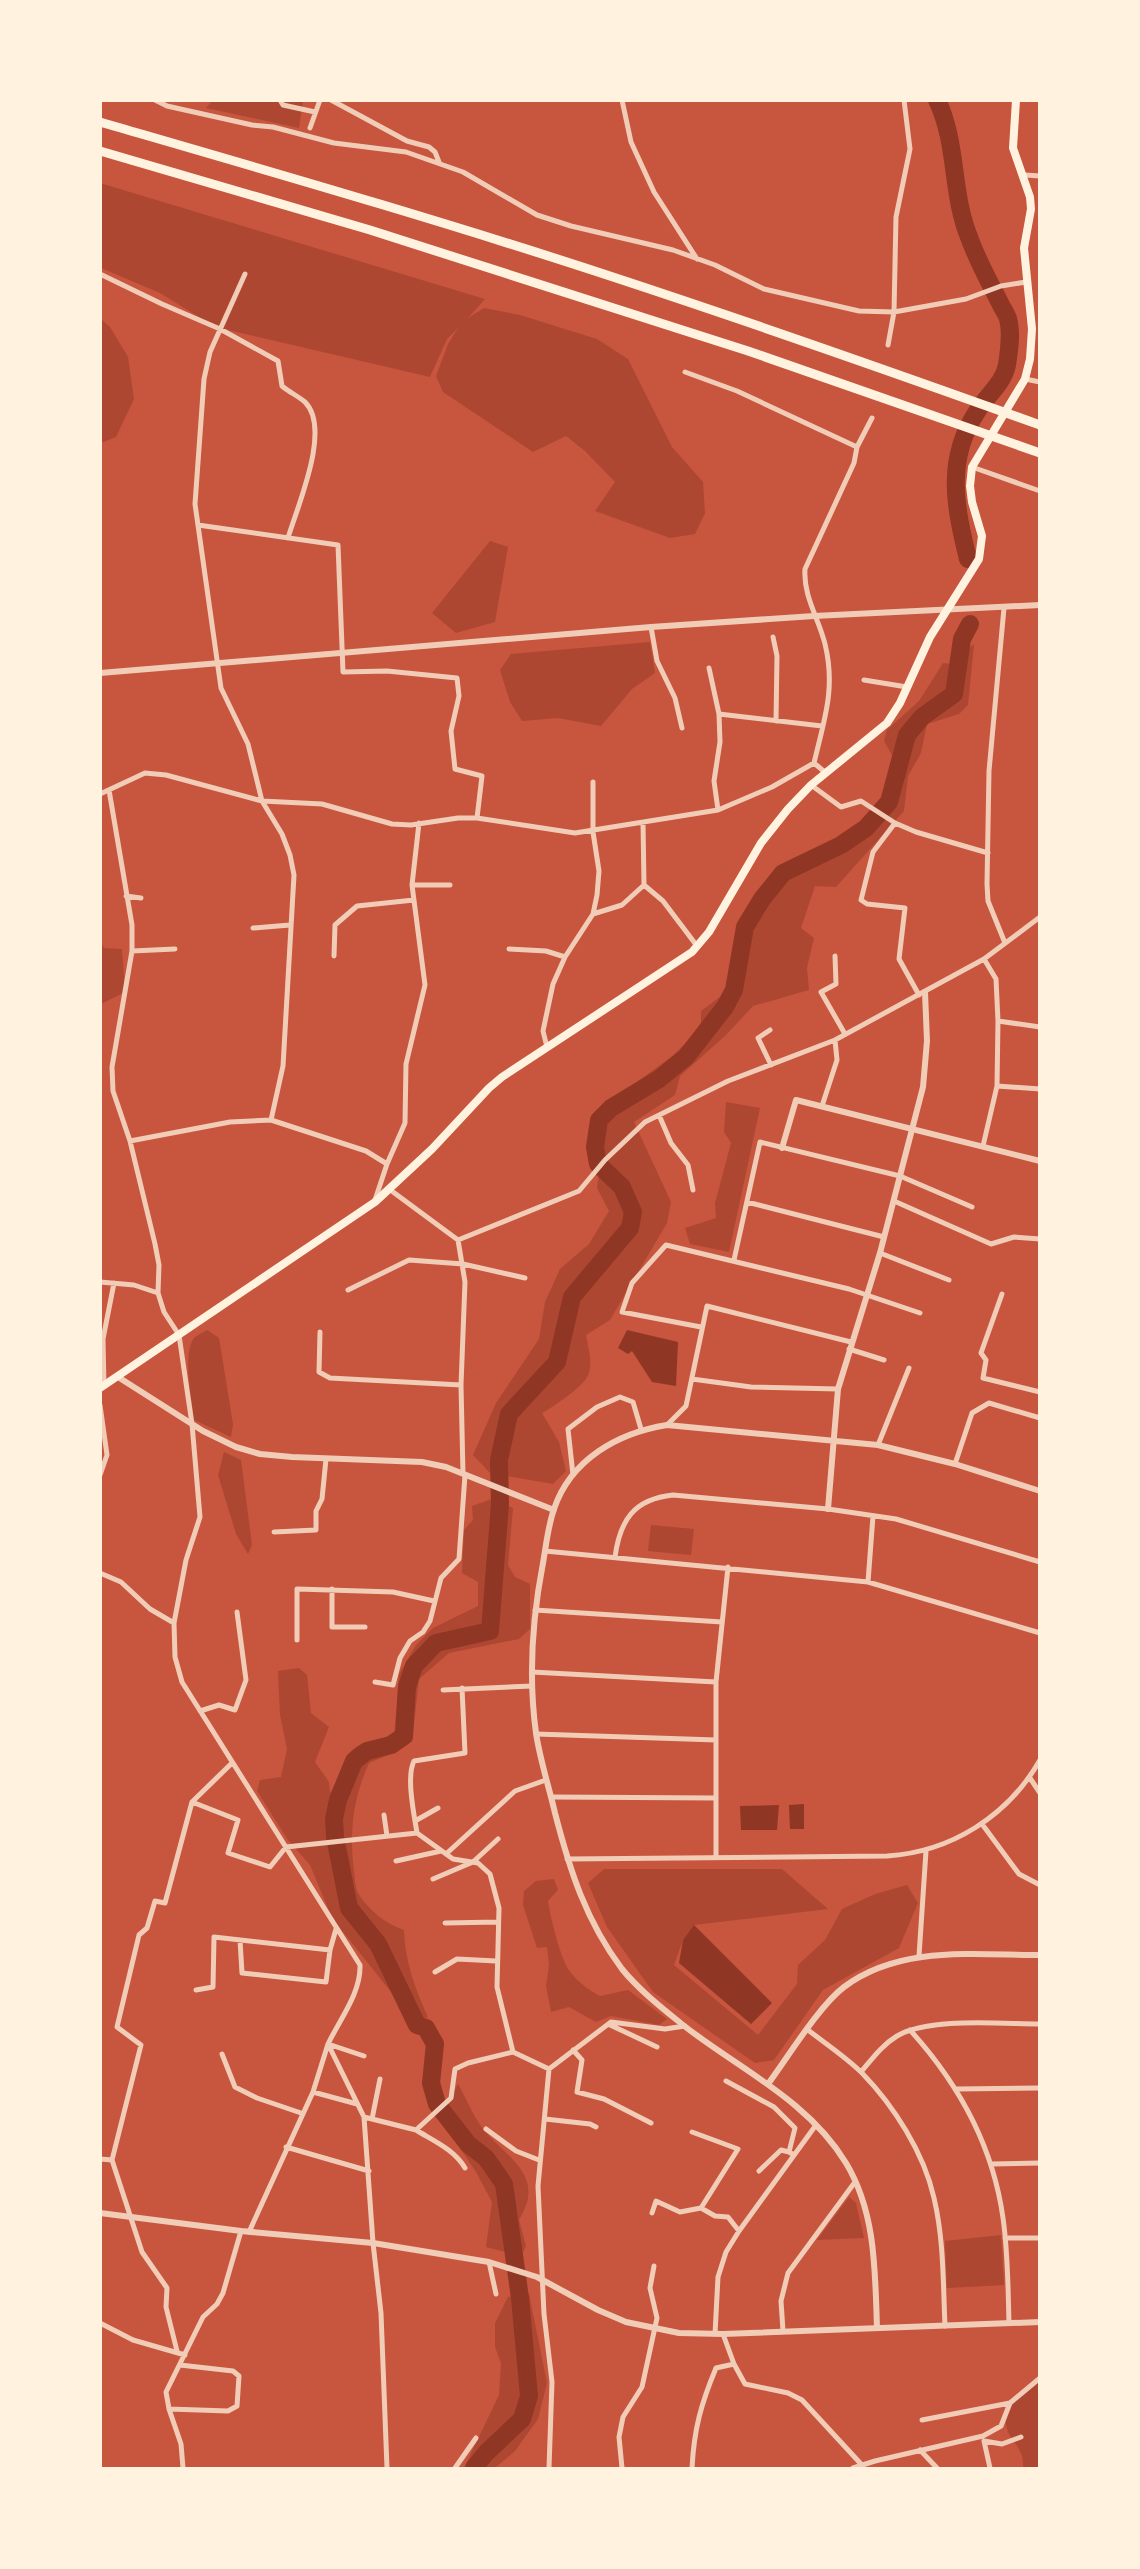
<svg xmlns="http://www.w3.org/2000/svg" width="1140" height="2569" font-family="'Open Sans',sans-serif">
<rect width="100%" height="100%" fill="#c8553d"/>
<!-- green -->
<path fill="#ae4732" d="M212 101H303L299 128 206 108Z
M100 183 485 299 468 318 484 308 520 315 597 339 628 359 672 447 703 482 705 513 695 534 670 538 595 511 615 482 585 451 566 436 533 452 443 392 436 376 448 344 458 328 447 339 430 377 215 327 160 293 101 268Z
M101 319 110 327 128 357 134 399 116 437 101 443Z
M490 541 508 547 495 622 456 633 432 613Z
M650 642 655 673 632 689 601 726 558 718 522 721 510 702 500 670 511 654Z
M974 644 968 705 959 714 927 724 921 753 908 776 904 811 836 887 815 886 801 928 814 938 807 968 809 990 753 1006 726 1035 680 1076 675 1095 634 1122 671 1202 667 1223 610 1320 586 1335C588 1347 594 1365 587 1377 581 1388 553 1407 542 1413L559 1442 566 1471 553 1484 490 1473 473 1455 496 1403 539 1339 545 1302 560 1269 589 1244 609 1211 597 1188 604 1132 610 1116 630 1087 671 1057 701 1029V1011L743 980C746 936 755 908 786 876L880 808 893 757 884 741 887 730 919 701 943 663 959 665 968 649Z
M100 941 104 948 122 949 125 992 101 1004Z
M726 1102 760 1108 729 1252 690 1244 685 1228 716 1218 715 1203 731 1143 724 1132Z
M207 1330 219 1338 233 1424 231 1437 194 1420C192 1401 182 1354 194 1338 197 1335 203 1333 207 1330Z
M224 1452 241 1460 252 1545 248 1554 236 1534 218 1475Z
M492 1499 513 1508 508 1565 515 1577 530 1584V1629L519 1639 449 1653 419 1679 412 1742 394 1737 399 1674 416 1645 433 1628 478 1606V1582L462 1573 464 1530 473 1520 472 1506Z
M651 1525 694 1529 691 1555 648 1551Z
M299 1668 307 1675 311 1713 329 1727 315 1762 329 1782 330 1793C349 1759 345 1729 397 1751L369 1763C353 1798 349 1833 354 1871 355 1878 355 1887 358 1893 368 1910 386 1924 404 1930 405 1961 415 1989 428 2017L415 2022 332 1918 310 1865 288 1840 257 1791 260 1780 281 1777 287 1749 280 1715 278 1671Z
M604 1869H782L828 1909 694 1925 683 1940 674 1965 758 2035 797 1984 798 1965 825 1940 842 1909 875 1894 907 1885 918 1903 899 1948 823 1990 774 2060 755 2063 653 1992 607 1927 588 1883Z
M554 1879 558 1890 548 1901C551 1919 560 1959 571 1973 579 1983 589 1990 600 1996L628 1990 667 2019 659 2025 611 2016 596 2022 569 2007 551 2012 546 1986 549 1965 547 1947 537 1948 523 1905 524 1891 536 1881Z
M458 2084C466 2098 472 2113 481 2126 503 2157 548 2173 519 2220L526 2246 521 2256 486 2247 492 2202 476 2172 440 2118Z
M849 2197 856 2203 864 2238 817 2240Z
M1001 2235 1004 2285 947 2288 945 2241Z
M529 2294 547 2383 538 2419 515 2451 495 2468H464L499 2395 501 2363 495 2347V2323L508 2297Z
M1039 2382V2468H1023C1025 2447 1009 2442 1006 2425 1003 2406 1025 2390 1039 2382Z"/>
<!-- water -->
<path fill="#8f3625" d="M627 1330 678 1342 676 1386 652 1382 632 1351 628 1354 618 1348Z
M804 1804V1829H790L789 1805Z
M779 1805 777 1830H741L740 1806Z
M694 1925 772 2003 751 2024 679 1963 683 1940Z"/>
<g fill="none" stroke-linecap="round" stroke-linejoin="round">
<!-- river -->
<path stroke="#8f3625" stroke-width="18" d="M937 100C958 144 951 193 969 237 977 260 989 281 1000 303 1002 308 1007 314 1008 319 1012 333 1009 351 1007 365 1003 384 988 394 978 410 945 459 955 506 968 559
M474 2468 486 2453 522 2419 529 2396 520 2298 504 2184 486 2158 468 2144 437 2104 431 2083 435 2044 426 2028 417 2025 378 1944 349 1908 335 1837 334 1819 338 1800 354 1761 367 1751 391 1745 404 1736 407 1687 414 1666 436 1643 490 1631 500 1504 499 1460 509 1414 557 1362 572 1297 630 1228 633 1212 622 1187 598 1164 595 1147 599 1120 611 1108 659 1079 686 1057 725 1007 734 990 745 927 762 899 783 873 841 845 866 828 889 802 907 735 922 717 954 694 962 639 970 624"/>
<!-- minor -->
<path stroke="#f1ccb7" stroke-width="5" d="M155 100 167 106 252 125 273 127 334 143 406 152 463 172 537 215 571 226 673 250 715 265 764 289 859 311 894 312 966 299 1001 286 1026 282
M280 100 283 105 315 112
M331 100 407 141 429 147 435 152 439 162
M622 100 631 142 654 192 697 259
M310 128 320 100
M1025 175 1040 176
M100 274 162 304 220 329 278 361 282 386C289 392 298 396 305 402 332 429 297 507 288 538
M245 274 210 352 204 379 195 504 221 688 248 744 262 801 282 834 290 855 294 875 283 1066 271 1120
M888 345 894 312 896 217 910 149 904 100
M685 372 737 391 857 447
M1025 379 1040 382
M972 467 1040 491
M198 525 338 545 343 672 387 671 457 678 459 696 451 731 455 769 482 776 477 818
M1004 608 989 771 987 884 988 901 1005 943
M651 627 657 661 675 698 682 728
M773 637 777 656 776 721
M709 668 719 714 720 742 714 781 718 810
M864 680 907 687
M719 714 822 726
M814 763C824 720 836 689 825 644 819 619 803 596 805 569L854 463 857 447 872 418
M811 785 841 807 861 801 895 823 916 832 988 853
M109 790 132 925V951L112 1067 113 1091 130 1141 155 1244 159 1265 158 1293 164 1312 179 1335 192 1424 200 1517 186 1560 174 1623 175 1657 182 1682 360 1965C361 1993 340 2019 328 2044L364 2117 373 2243 381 2313 387 2468
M100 794 145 773 166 775 262 801 322 804 392 824 411 825 458 818H477L575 833 718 810 772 787 814 763 826 773
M895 823 873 852 861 900 867 904 905 908 899 959 919 995
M412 885H450
M644 885 663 901 697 946
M126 896 141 898
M593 914 622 905 644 885 643 822
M253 928 290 925
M509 949 546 951 565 957
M132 951 175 949
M334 956 335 925 357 906 414 900
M835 956 836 984 821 992 845 1034
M984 959 996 979 998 1021 1040 1027
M998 1021 997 1086 1040 1089
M770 1030 758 1038 771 1065
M547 1047 543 1031 553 984 565 957 593 914 597 895 599 871 593 832V782
M822 1106 837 1060 835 1040
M659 1115 671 1143 688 1165 693 1190
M130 1141 230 1122 271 1120 366 1151 387 1164
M983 1146 997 1086
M389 1189 458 1240 465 1282 461 1385 463 1474
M375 1200 387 1164 405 1123 406 1064 425 985 412 885 419 823
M894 1201 991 1244 1014 1237 1040 1239
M747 1202 884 1237
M458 1240 579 1191 605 1160 645 1122 728 1081 835 1040 984 959 1040 917
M880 1253 949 1280
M734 1260 760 1142 900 1176 972 1207
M100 1282 134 1285 158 1293
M348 1290 409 1260 463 1264 525 1278
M1002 1294 981 1353 986 1360 983 1378 1040 1392
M701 1327 622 1312 632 1283 666 1245 849 1289 920 1313
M320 1332 319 1372 330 1378 461 1385
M849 1349 884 1360
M692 1379 751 1387 838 1389
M104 1386 103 1339 114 1283
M100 1405 107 1455 100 1475
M667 1425 686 1406 707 1306 851 1342
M878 1445 909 1368
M955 1464 972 1413 989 1403 1040 1418
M573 1475 568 1429 597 1407 620 1397 633 1402 641 1429
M274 1532 316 1530V1511L322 1499 326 1459
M545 1551 868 1582 1040 1633
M615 1557C620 1520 634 1499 673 1495L828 1509 896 1519 1040 1562
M100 1573 121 1582 150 1609 174 1623
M868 1582 873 1516
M332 1589V1627H365
M535 1610 722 1622
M297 1640V1589L393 1592 434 1601
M532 1672 716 1682
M375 1682 393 1685 400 1658 410 1641 423 1632 430 1621 441 1578 459 1559 465 1475
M462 1688 465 1753 414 1761C406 1777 414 1814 417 1833L453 1859 478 1863 490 1874 499 1908 497 1987 513 2052
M443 1690 532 1686
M200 1711 219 1705 235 1710 246 1680 237 1612
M536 1734 716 1740
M1030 1778 1040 1793
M551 1797 716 1798
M192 1802 238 1820 228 1853 270 1867 286 1847 417 1833
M384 1815 387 1836
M415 1821 438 1808
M982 1824 1019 1874 1040 1885
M446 1854 515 1791 546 1780
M716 1857V1682L728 1567
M567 1859 887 1856C951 1852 1008 1816 1040 1760
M396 1861 441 1851
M433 1879 473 1862 498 1839
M445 1923 498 1922
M240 1940 242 1973 326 1982 330 1950
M919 1956 926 1851
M435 1972 457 1959 496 1961
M196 1990 213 1987 214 1937 330 1950 336 1929
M608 2024 657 2047
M808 2030C826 2044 846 2057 862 2073 894 2106 924 2153 934 2198 944 2240 943 2283 945 2326
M910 2030C958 2083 993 2146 1003 2218 1008 2252 1008 2288 1009 2323
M573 2050 582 2060 577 2092 604 2099 651 2123
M222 2054 235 2087 257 2098 301 2113
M861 2072C872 2059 882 2045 897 2036 929 2017 1001 2024 1040 2024
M726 2081 774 2107 795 2128 789 2152 794 2155
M956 2089 1040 2088
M313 2092 357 2104
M364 2117 416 2130 451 2098 455 2069 468 2063 513 2052 549 2069
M372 2119 380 2079
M545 2119 590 2124 596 2127
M486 2129 516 2151 539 2160
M416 2130C434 2141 455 2150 465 2168
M692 2132 738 2149 701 2208
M286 2147 369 2171
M100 2159 112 2160
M991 2164 1040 2163
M759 2171 781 2150 789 2152
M652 2213 656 2201 680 2212 701 2208 715 2216 728 2217 739 2231
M249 2232 313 2092 328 2044 364 2056
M1005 2238H1040
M489 2262 496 2294
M100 2323 133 2340 185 2355
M783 2331 781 2301 788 2273 855 2182
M715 2334 718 2277 726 2252 739 2231 816 2125
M723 2334 734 2364 745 2384 788 2393 802 2400 861 2464
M177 2351 166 2307 167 2288 142 2252 112 2160 141 2045 117 2027 139 1935 147 1928 155 1901 165 1903 192 1802 232 1763
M169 2409 228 2411 237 2406 239 2376 233 2371 180 2365
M922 2420 1010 2403
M984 2441 1002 2444 1021 2437
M984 2441 990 2468
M920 2450 937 2468
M183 2468 181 2444 169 2409 166 2392 203 2317 217 2304 223 2293 241 2231
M455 2468 476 2438
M549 2468 552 2382 544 2314 538 2186 549 2069 611 2022 665 2029 685 2026
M622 2468 619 2437 623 2417 642 2387 657 2318 650 2288 654 2266
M692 2468C694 2429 701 2404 716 2368L734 2364
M853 2468 875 2461 983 2436 1001 2426 1010 2403 1040 2378"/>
<!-- tertiary -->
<path stroke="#f1ccb7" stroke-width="6" d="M100 673 651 627 814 616 1040 605
M782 1148 796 1100 1040 1161
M118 1377 203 1431 236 1447 260 1454 292 1457 422 1462 446 1467 554 1510
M828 1509 838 1389 880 1253 923 1087 927 1041 925 992
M768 2084C788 2057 819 2006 844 1987 900 1945 974 1955 1040 1955
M100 2213 241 2231 373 2243 489 2262 537 2277 598 2310 626 2322 679 2333 723 2334 1040 2322
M877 2328C875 2271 876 2213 846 2163 808 2100 739 2069 683 2025 662 2008 639 1990 622 1969 586 1921 570 1871 555 1813 549 1787 540 1760 536 1733 528 1675 532 1620 543 1563 546 1546 548 1526 554 1509 571 1459 618 1433 667 1425L878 1445 955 1464 1040 1491"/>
<!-- primary -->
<path stroke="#fff3e0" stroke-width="8" d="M100 1388 375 1202 432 1149 489 1088 502 1077 692 952 709 932 761 843 788 809 811 785 887 723 900 703 930 637 979 559 982 536 972 502 970 486 972 467 1025 379 1030 359 1032 329 1024 248 1031 209 1030 197 1013 148 1016 100"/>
<!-- motorway -->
<path stroke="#fff3e0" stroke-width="9" d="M100 122C272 172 443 221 613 277 756 324 898 374 1040 425
M100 151 370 230 748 351 1040 453"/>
</g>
<!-- border -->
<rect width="1140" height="2569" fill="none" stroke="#fff3e0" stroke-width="204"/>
</svg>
